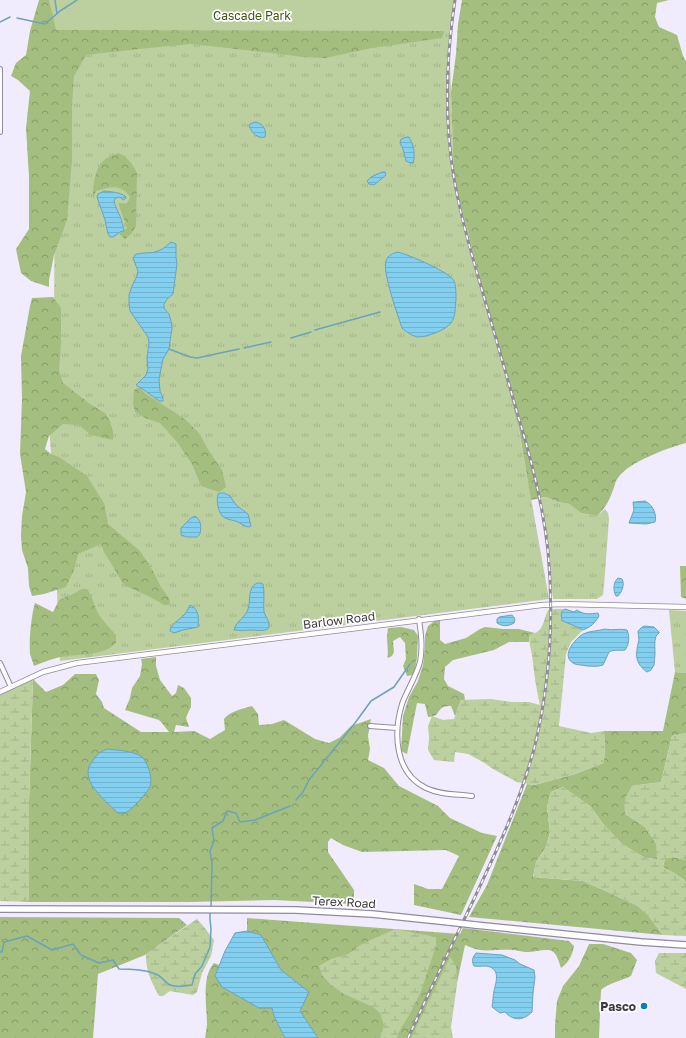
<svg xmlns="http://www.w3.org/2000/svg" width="686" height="1038" font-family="'Golos Text',sans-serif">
<defs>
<pattern id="grass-tufts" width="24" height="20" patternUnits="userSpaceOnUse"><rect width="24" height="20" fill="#bbd09e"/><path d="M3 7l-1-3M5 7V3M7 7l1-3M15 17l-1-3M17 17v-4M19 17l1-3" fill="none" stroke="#a2b389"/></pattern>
<pattern id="forest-crowns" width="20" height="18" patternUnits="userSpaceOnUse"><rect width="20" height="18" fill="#a4be7f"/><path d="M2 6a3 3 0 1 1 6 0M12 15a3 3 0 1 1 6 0" fill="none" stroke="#879b6a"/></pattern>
<pattern id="wetland-marsh" width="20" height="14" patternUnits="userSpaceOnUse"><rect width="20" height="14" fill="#bbd09e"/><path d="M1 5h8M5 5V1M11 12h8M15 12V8" fill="none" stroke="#a2b389"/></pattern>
<pattern id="water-rules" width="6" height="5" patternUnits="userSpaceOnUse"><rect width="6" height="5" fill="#82cff0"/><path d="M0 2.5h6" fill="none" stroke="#71b2cf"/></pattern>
</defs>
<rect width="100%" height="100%" fill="#f1ebfe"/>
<!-- grass -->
<path fill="url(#grass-tufts)" d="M56 30 449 31 454 179 495 336 513 397 549 599 60 661 51 454 44 351 54 313Z
M546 497 558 502 569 504 581 513 597 516 605 509 608 513 609 519 604 586 603 595 597 599H553L545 528 540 499Z
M669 610 686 611V673L675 672Z"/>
<!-- forest -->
<path fill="url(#forest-crowns)" d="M39 0H452L448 21 442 38 372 48 325 58 302 57 280 54 191 44 139 49 86 55 74 76 72 105V160L67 220 54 255 49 280V287L31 281 21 273 16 249 29 229V177L26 128 30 91 18 80 11 76 16 63 26 55 30 31Z
M462 0H669L657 3 655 17 659 27 677 35 683 56 686 61V443C668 448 628 462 618 478 615 481 615 486 613 490 609 501 606 507 597 516L581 513 569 504 558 502 546 497 531 500 519 429 454 179 451 92 456 54 458 24Z
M118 153 125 156 132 164 137 173 136 226 132 233 125 239 119 234 127 228 118 203 127 204 130 197C120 183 110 187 96 191L93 199C93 185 94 167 107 158 110 156 115 155 118 153Z
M53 297 61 308V343L59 370 63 383 90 404 105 413 110 421 113 432V440L91 435 79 425 63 424 49 436 45 449 51 454 59 457 87 476 104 503 108 524 140 551 153 571 161 587 169 598 170 602 169 605H164L150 597 124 585 104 552 101 544 78 554 74 570 66 587 44 594 32 596 29 586 28 568 22 550 21 536 22 516 26 492 20 454 22 399 21 356 30 306 32 298Z
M139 387 146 394 185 419 199 433 209 451 222 470 226 487 219 492 201 486 192 464 177 442 160 423 145 418 135 412 133 404 134 390Z
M680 566H686V599L681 597Z
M82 589H87C93 597 94 606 99 615 104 622 110 628 116 635V643C103 656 82 654 65 656 54 658 44 662 34 666 33 662 31 658 30 654 29 639 31 617 35 603L53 612 59 600 73 594Z
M436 620H440V640L445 644 466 638 480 629 485 627 503 629H519L535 633 529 636V642H509L494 650 453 660 445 667 444 679 448 686 464 694 465 700H461L455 716 451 706C449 706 445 706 443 707 436 712 440 716 428 717L425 704 417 703 407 754 401 751 403 716 409 697 418 681 423 665 425 647V636L428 626Z
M401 627 414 630 418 636 417 657 415 670 412 675 407 676 403 666 406 659 405 643 400 637 393 641 394 652 392 656 388 658 387 656 388 655 387 637 388 628Z
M156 657V666L160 680 172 696 176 693 178 685 184 688 191 698V707L188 713 186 718 189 727 176 725 174 732 194 731 210 739 225 730 224 719C230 711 242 709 252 706L258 714 259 725 272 724 284 720 315 739 329 743 339 738 351 726 371 719 368 736 370 749 368 760 384 768 399 786 438 806 450 818 482 833 497 836 461 915 414 905V884L428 889H442L459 856 446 850 362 852 343 845 331 838 328 842V852L354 890V904L274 900 189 902H29V801L33 679 46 692 63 685 75 674H96L99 680 96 694 102 702 104 708 141 732H169L161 722 159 720 125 710 130 698 132 688 140 676 142 664 141 659Z
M675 672 686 673V733L672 736 661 782 632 786 625 814 644 826 657 844V859L645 858 622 844 603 824 591 807 563 787 551 792 547 807 550 832 546 847 536 862 533 877 583 881 608 892 638 906 648 915 663 935 469 917 487 885 527 784 534 785 575 774 603 763 605 755 604 731H663Z
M673 857 686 860V883L683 879 663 867 665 858Z
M0 917 179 918 187 925 145 955 98 974 93 1038H0Z
M247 918 460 934 463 928 569 941 574 946C572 956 569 962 561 968 559 962 557 954 552 951 547 948 534 952 527 952 522 952 517 950 512 950 493 949 484 954 465 945L449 1021 452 1038H318L300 1011 308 992 281 970 261 935 247 931Z
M589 944H603L631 953 637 960 631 976C621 981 609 983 601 990L599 1038H555V1025L557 1001 563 986 579 966Z
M214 963 219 965 215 976 272 1008 274 1016 285 1038H205C206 1034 206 1030 207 1025 207 1007 201 977 214 963Z"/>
<!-- wetland -->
<path fill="url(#wetland-marsh)" d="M557 609H565L562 611V620L565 622 575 626 583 630 571 642 566 654 559 726 591 733 604 731 605 755 603 763 575 774 534 785 517 782 493 769 483 762 468 754 455 752 454 762 434 760 428 750 429 737 428 726 432 716 443 720 454 719 461 700 491 699 511 702H529L540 705C536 689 534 672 532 655 531 649 529 643 529 636 534 634 540 631 542 626 545 621 545 615 548 610Z
M33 679 29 801V902L0 901V695Z
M686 733V860L673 857 665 858 663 867C672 871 679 874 686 883V936L663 935 648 915 638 906 608 892 583 881 533 877 536 862 546 847 550 832 547 807 551 792 563 787 591 807 603 824 622 844 645 858 657 859 656 844 644 826 625 814 624 800 632 786 661 782 672 736Z
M197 919 204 927 214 940 211 956 202 973 197 992 193 995 170 991 163 996H159C151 980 146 973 146 954Z
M395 929 436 937V946L420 994 408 1017 399 1032 397 1038H380L384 1025 380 1013 373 1007 344 994 330 984 322 975 319 966 331 959 348 954 362 944Z
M659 953H686V1010V989L656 973 655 961Z
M450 957 456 966 457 984 451 1027 453 1038H411Z"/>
<!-- park -->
<path fill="#bbd09e" d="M49 0H455L449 31 56 30Z"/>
<!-- water -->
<path fill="url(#water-rules)" stroke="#6da2bc" d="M255 122C263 123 267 130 265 137 258 139 252 133 249 126L250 124Z
M407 137H409C413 144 416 154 413 163H410L406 161 403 149 400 143 401 139Z
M382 172H385L386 175 374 185 369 184 367 181 371 177Z
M104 191C111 192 121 192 126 197L125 199 123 200 120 197 116 198 114 200C115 207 117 209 120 216 122 220 123 227 124 231L120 232 113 237H110L108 234 105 220 97 197 98 194Z
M171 242 176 244V257L177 264 173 294 167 299 164 304V308L169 314 171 321 172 328 169 349 163 359 159 379 160 391 163 398V401H159L144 390 136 385 146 375 148 369 147 358 149 343 148 337 130 311 129 304V295L132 286 137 276 138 271 133 258C135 256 135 254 138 254 144 252 151 254 158 251 164 249 167 245 171 242Z
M398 252C409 255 450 272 454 281 456 284 456 295 456 299 455 307 456 316 451 323 446 330 427 337 418 337 412 336 406 332 402 328 398 316 382 271 386 261 388 255 393 253 398 252Z
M220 493H224L230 496 236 505 248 514 251 526 249 527C245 527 242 524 238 522 234 520 229 520 225 518 218 515 216 500 218 494Z
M645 501C653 505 657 514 655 522L646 524 629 523 634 510 633 502H635Z
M195 516C202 521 201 527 200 534L197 537H187L181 535V528L191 518Z
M618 578 622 579C625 584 622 592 618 596H616C613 591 613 582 618 578Z
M257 583H261L263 584C265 593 263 603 264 612 265 616 269 620 269 624 271 633 257 630 252 630 246 630 241 631 236 630H234C236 621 246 617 248 609 251 601 247 588 257 583Z
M190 605C199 608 199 619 198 627L183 630 174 633 170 631C171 622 183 619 187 611 188 609 189 607 190 605Z
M565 609 574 612 577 610C584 615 590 614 598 613L599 616C595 623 591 627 583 630L575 626 565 622 562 620C561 615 560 612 565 609Z
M512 615 515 619 514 623C509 626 503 627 497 623V619L499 617Z
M644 626 654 627 659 632V633L656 636C654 642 655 648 655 654 655 658 654 661 654 665L651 670 647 672C640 667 635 660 637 650 637 647 638 644 639 640 639 637 638 634 638 631L641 628Z
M605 629C612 631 620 628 627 630 630 636 629 645 625 650 619 651 614 649 609 652L603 665C597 667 593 666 587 666 583 665 578 665 575 664 559 657 575 639 583 634 589 631 598 631 605 629Z
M107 749C117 750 132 751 141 756 148 761 153 779 150 787 148 792 131 810 127 812 124 813 121 813 118 813 106 801 79 781 91 763 98 754 96 754 107 749Z
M247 931 261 935 281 970 309 992 300 1011 318 1038H285L274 1016 272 1008H259L222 987 215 976 225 951 235 933Z
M476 953 502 955 515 960 520 964 534 970 535 977 533 993 532 1012C524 1020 514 1022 505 1012L500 1013 492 1007C493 1001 493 996 494 991 496 982 500 971 490 967 486 965 479 967 474 966 471 960 473 957 476 953Z"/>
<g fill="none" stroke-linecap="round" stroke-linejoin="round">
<!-- stream -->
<path stroke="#6da2bc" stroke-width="1.5" d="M55 0 57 14
M17 18 45 24 60 11 77 0
M0 22 10 17
M315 330 380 312
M291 338 311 332
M244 348 271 342
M169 349 190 357 197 358 239 349
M296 800 303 792 309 780 355 723 371 701 394 687 410 664
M211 908 212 863 210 851 214 841 212 828 223 821 227 811 236 813 240 822 255 820 290 806
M0 952H2L4 942 27 936 52 950 73 944 81 955 99 963 113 960 119 969C130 969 142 969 153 973 162 975 165 983 170 985 177 988 186 986 192 985L195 974 202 966 210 947 211 929 210 919V912"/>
<!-- minor casing -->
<g stroke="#918aa0" stroke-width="6">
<path id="minor" d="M0 69V132
M419 619C421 634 423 648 420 662 416 677 407 690 402 704 393 734 395 773 426 788 440 795 457 794 472 796
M0 663 11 687
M370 726 397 728"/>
</g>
<!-- tertiary casing -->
<g stroke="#918aa0" stroke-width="6">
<path id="tertiary" d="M0 692 43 672 77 663 542 605 561 604 686 607"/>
</g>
<!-- secondary casing -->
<g stroke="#918aa0" stroke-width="8">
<path id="secondary" d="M0 909 296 910 372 914 449 922
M475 925 641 942 686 945"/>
</g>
<!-- minor -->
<use href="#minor" stroke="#fff" stroke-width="4"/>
<!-- tertiary -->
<use href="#tertiary" stroke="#fff" stroke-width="4.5"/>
<!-- secondary -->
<use href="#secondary" stroke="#fff" stroke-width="5.5"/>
<!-- rail casing -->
<g stroke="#8f8b98" stroke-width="3">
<path id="rail" d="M408 1038C429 992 451 947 473 901 497 850 521 800 535 745 550 682 554 616 548 551 543 506 532 462 519 419 506 374 493 329 480 283 470 249 460 214 454 178 444 119 446 59 455 0"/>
</g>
<!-- rail -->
<use href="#rail" stroke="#fff" stroke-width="1.5" stroke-dasharray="4.5" stroke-linecap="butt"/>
<!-- secondary-bridge casing -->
<g stroke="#918aa0" stroke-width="8" stroke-linecap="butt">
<path id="secondary-bridge" d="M449 922 475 925"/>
</g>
<!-- secondary-bridge -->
<use href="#secondary-bridge" stroke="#fff" stroke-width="5.5"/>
</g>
<!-- markers -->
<circle fill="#0280c8" stroke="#fff" stroke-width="1.5" cx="644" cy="1006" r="4"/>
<g text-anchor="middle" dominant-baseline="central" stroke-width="3.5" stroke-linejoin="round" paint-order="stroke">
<!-- park labels -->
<g font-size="12" fill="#3f5612" stroke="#fff">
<text x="252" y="15">Cascade Park</text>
</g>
<!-- street labels -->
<g font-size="12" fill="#3c3942" stroke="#fff">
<text transform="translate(339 620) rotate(-7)">Barlow Road</text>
<text transform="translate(344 902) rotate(3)">Terex Road</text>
</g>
<!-- poi labels -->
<g font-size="12" font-weight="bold" fill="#3c3942" stroke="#fff" text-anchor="end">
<text x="636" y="1006">Pasco</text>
</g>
</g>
</svg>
